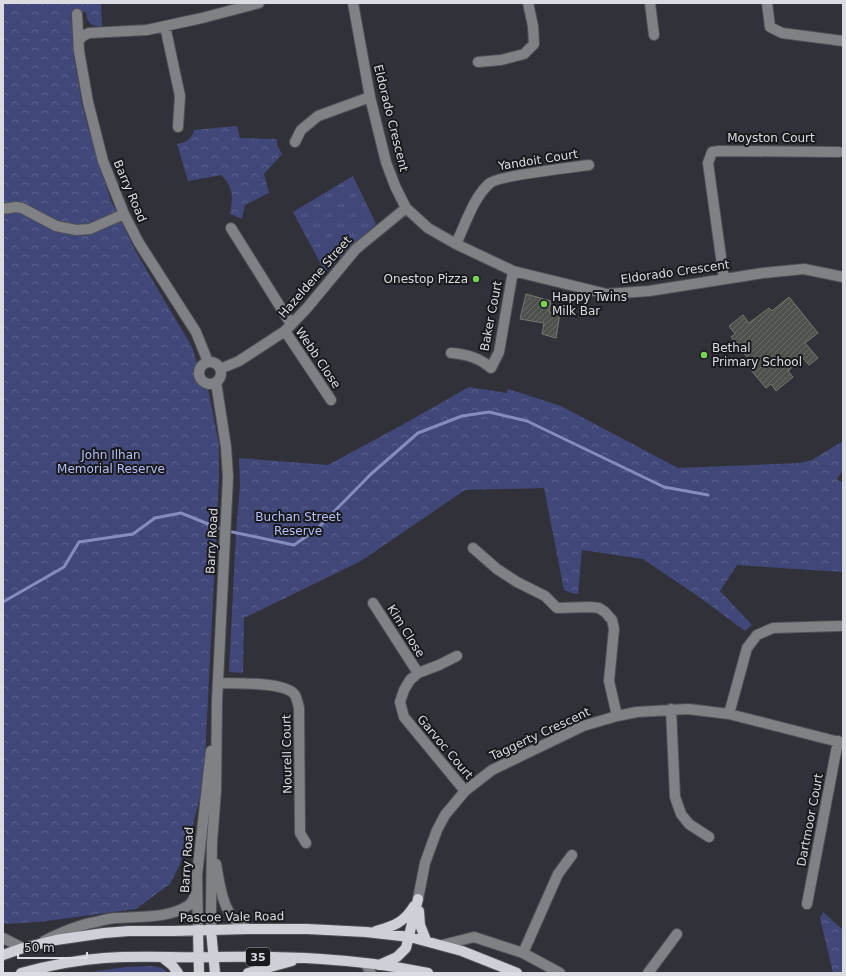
<svg xmlns="http://www.w3.org/2000/svg" width="846" height="976" font-family="'DejaVu Sans',sans-serif">
<defs>
<pattern id="grass-tufts" width="24" height="20" patternUnits="userSpaceOnUse"><rect width="24" height="20" fill="#414779"/><path d="M3 7l-1-3M5 7V3M7 7l1-3M15 17l-1-3M17 17v-4M19 17l1-3" fill="none" stroke="#5c618c"/></pattern>
<pattern id="park-crowns" width="20" height="18" patternUnits="userSpaceOnUse"><rect width="20" height="18" fill="#414779"/><path d="M2 6a3 3 0 1 1 6 0M12 15a3 3 0 1 1 6 0" fill="none" stroke="#5c618c"/></pattern>
<pattern id="building-hatch" width="6" height="6" patternUnits="userSpaceOnUse"><rect width="6" height="6" fill="#4d524c"/><path d="M-1 1l2-2M0 6l6-6M5 7l2-2" fill="none" stroke="#666a66"/></pattern>
</defs>
<rect width="100%" height="100%" fill="#313239"/>
<!-- grass -->
<path fill="url(#grass-tufts)" d="M353 176 376 224 325 272 293 212Z
M153 966 162 968 169 973H84L126 967Z"/>
<!-- park -->
<path fill="url(#park-crowns)" d="M3 3H101L102 26C91 27 87 23 86 12L71 13 74 57 82 105 89 131 111 201 136 252 192 347 197 363 195 375 197 382 208 389 219 444V480L205 757 199 801 188 843 179 866 170 884 136 909 39 922 3 924Z
M237 126 240 138 277 139V145L282 154 264 174 269 193 245 205 242 219 230 214C233 197 234 188 221 175L188 181 177 144C186 143 192 139 194 130Z
M469 387 507 393 508 389 561 406 678 468 800 463 812 460 843 441V470L837 479 843 483V572L737 565 720 591 752 625 745 631 702 599 643 559 582 550 578 594 571 593 564 590 544 488 465 490 361 561 244 618 243 673 229 672 236 532 240 486 239 458 328 465 402 425Z
M823 912 843 930V973H833L820 918Z"/>
<g fill="none" stroke-linecap="round" stroke-linejoin="round">
<!-- stream -->
<path stroke="#868cbd" stroke-width="3" d="M3 602 64 567 79 542 133 534 155 518 181 513 223 530 294 545 317 529 371 474 418 433 462 416 489 412 527 421 664 487 708 495"/>
</g>
<!-- building -->
<path fill="url(#building-hatch)" stroke="#747972" d="M526 294 551 301 549 312 560 313 556 338 542 334 544 323 520 319Z
M789 297 818 333 805 343 818 358 809 365 803 358 788 371 793 377 776 391 771 384 766 388 750 369 754 366 731 337 735 334 729 326 743 315 749 323 769 308 772 311Z"/>
<g fill="none" stroke-linecap="round" stroke-linejoin="round">
<!-- minor casing -->
<g stroke="#505157" stroke-width="12">
<path id="minor" d="M353 3 370 97 386 162 395 186 406 208 428 228 456 244 513 271 607 294 649 291 763 273 804 269 843 277
M650 3 654 35
M767 3 770 27 782 33 843 41
M77 14 79 51 88 102 103 161 124 214 139 243 196 332 208 362
M165 26 180 96 178 127
M79 40 83 36 89 33 147 30 202 18 259 3
M478 62 501 60 524 54 534 44 533 26 528 3
M295 142 301 130 318 116 370 97
M3 209 16 207 22 208 56 226 76 230 90 229 124 214
M231 228 291 324
M456 244C465 225 474 196 490 183 497 176 574 167 589 165
M724 279 708 163 712 152 719 151 839 152
M285 331 331 400
M451 353C467 354 480 358 491 368L499 352 513 271
M199 373a11 11 0 1 1 22 0a11 11 0 1 1-22 0Z
M220 369 239 361 285 331 307 308 356 249 406 208
M473 548 497 569 517 582 545 596 557 608 590 607 599 608 605 612 612 620 614 629 609 681 617 716
M373 603 418 673
M457 656 439 665 418 673 410 680 404 690 400 702 404 717 465 791
M218 683C235 684 285 681 295 695 297 699 298 704 299 708L300 833 306 843
M671 709 675 797 681 814 689 824 709 837
M729 714 747 648 757 635 773 628 840 626
M216 864C219 880 222 908 235 920 239 924 243 926 248 929
M418 899 425 863 437 830 445 815 465 791 492 770 583 726 617 716 637 712 688 709 729 714 843 743
M807 904 838 741
M198 930 197 875 211 751
M211 930V909L212 842 216 790 217 701 228 477 226 447 216 382
M3 938 23 948
M44 941C60 933 78 925 96 922 103 920 110 918 117 918 139 916 169 919 189 905 193 902 194 897 197 892
M442 945 474 937 523 953 560 973
M523 953 558 874 572 855
M365 963 371 973
M648 973 677 934"/>
</g>
<!-- major casing -->
<g stroke="#505157" stroke-width="12">
<path id="major" d="M419 911 420 925 426 940
M198 930 199 973
M211 930 215 973
M376 931C393 926 404 923 414 906
M3 955 23 948 56 940 104 933 129 931H173L248 929H307L366 932 410 937 462 951 517 973
M162 957 172 965 178 973
M379 965 397 957 406 948 418 899
M21 973C47 966 77 960 104 958 141 955 177 958 214 957 285 956 357 958 428 973
M248 973 292 961"/>
</g>
<!-- minor -->
<use href="#minor" stroke="#808185" stroke-width="10"/>
<!-- major -->
<use href="#major" stroke="#cfd0d7" stroke-width="10"/>
</g>
<!-- markers -->
<g fill="#79d157" stroke="#191a1d" stroke-width="1.5">
<circle cx="476" cy="279" r="4"/>
<circle cx="544" cy="304" r="4"/>
<circle cx="704" cy="355" r="4"/>
</g>
<g text-anchor="middle" dominant-baseline="central" stroke-width="4" stroke-linejoin="round" paint-order="stroke">
<!-- shield labels -->
<rect fill="#191a1d" stroke="#a1a2a6" stroke-width="1" x="246" y="948" width="24" height="18" rx="3"/>
<g font-size="11" font-weight="bold" fill="#dbdce1">
<text x="258" y="957">35</text>
</g>
<!-- street labels -->
<g font-size="12" fill="#dbdce1" stroke="#191a1d">
<text transform="translate(391 118) rotate(76)">Eldorado Crescent</text>
<text x="771" y="138">Moyston Court</text>
<text transform="translate(538 160) rotate(-9)">Yandoit Court</text>
<text transform="translate(130 191) rotate(67)">Barry Road</text>
<text transform="translate(675 272) rotate(-8)">Eldorado Crescent</text>
<text transform="translate(315 277) rotate(-49)">Hazeldene Street</text>
<text transform="translate(491 316) rotate(-79)">Baker Court</text>
<text transform="translate(318 358) rotate(56)">Webb Close</text>
<text transform="translate(212 541) rotate(-87)">Barry Road</text>
<text transform="translate(406 631) rotate(58)">Kim Close</text>
<text transform="translate(540 734) rotate(-25)">Taggerty Crescent</text>
<text transform="translate(445 747) rotate(50)">Garvoc Court</text>
<text transform="translate(287 754) rotate(-91)">Nourell Court</text>
<text transform="translate(810 820) rotate(-79)">Dartmoor Court</text>
<text transform="translate(187 860) rotate(-86)">Barry Road</text>
<text transform="translate(232 917) rotate(-1)">Pascoe Vale Road</text>
</g>
<!-- poi labels -->
<g font-size="12" fill="#dbdce1" stroke="#191a1d" text-anchor="start">
<text x="468" y="279" text-anchor="end">Onestop Pizza</text>
<text x="552" y="297">Happy Twins<tspan x="552" dy="14">Milk Bar</tspan></text>
<text x="712" y="348">Bethal<tspan x="712" dy="14">Primary School</tspan></text>
</g>
<!-- park labels -->
<g font-size="12" fill="#b6bff9" stroke="#191a1d">
<text x="111" y="455">John Ilhan<tspan x="111" dy="14">Memorial Reserve</tspan></text>
<text x="298" y="517">Buchan Street<tspan x="298" dy="14">Reserve</tspan></text>
</g>
</g>
<!-- border -->
<rect width="846" height="976" fill="none" stroke="#dbdce1" stroke-width="8"/>
<!-- scale -->
<path d="M18 952v6h69v-6" fill="none" stroke="#dbdce1" stroke-width="2"/>
<text x="24" y="952" font-size="12" fill="#dbdce1" stroke="#191a1d" stroke-width="3" paint-order="stroke">50 m</text>
</svg>
